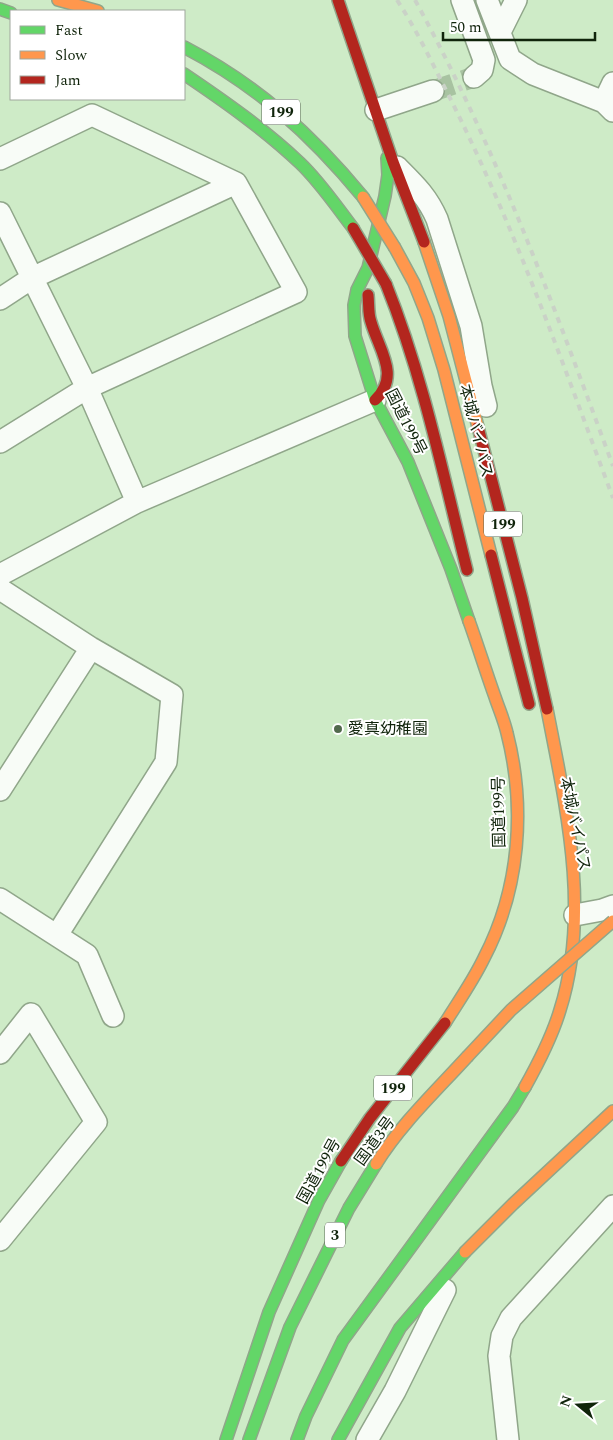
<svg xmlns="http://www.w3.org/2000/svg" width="613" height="1440" font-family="Spectral,'Noto Sans JP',serif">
<rect width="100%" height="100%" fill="#ceebc7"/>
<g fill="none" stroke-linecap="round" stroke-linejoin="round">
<!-- street-tunnel -->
<path stroke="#a8c3a1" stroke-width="21" stroke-dasharray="21 11" stroke-linecap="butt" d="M433 91 474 77"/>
<!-- street casing -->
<g stroke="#90a68a" stroke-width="24">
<path id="street" d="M462 0 484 60 482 70 474 77
M487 0 510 59 533 74 604 102 613 111
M500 32 516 0
M604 102 613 83
M376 110 433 91
M0 159 92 115 236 183 296 292 87 388 0 442
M397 167C414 184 427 196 437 219L471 326 481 386 486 406
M0 213 87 388 137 502
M0 299 32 278 236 183
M0 575 137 502 375 400
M0 589 91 648 172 695 166 762 57 935
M0 790 91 648
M0 899 87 955 113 1016
M575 915 602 910 613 906
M0 1053 31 1014 96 1122 0 1240
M367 1440 395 1391 445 1290
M508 1440 499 1356 502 1336 511 1318 613 1206"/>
</g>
<!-- fast casing -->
<g stroke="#90a68a" stroke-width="14">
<path id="fast" d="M0 9 11 13
M184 47C257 85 311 134 363 197
M184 74C224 101 264 129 300 163 320 182 336 206 353 228
M387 158 388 175 385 196 368 268 357 290 354 305 355 336 375 400 408 462 451 569 469 621
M226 1440 269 1312 319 1200 341 1161
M249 1440 290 1327 349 1208 376 1164
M297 1440 306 1416 343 1340 513 1107 525 1087
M338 1440 400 1328 465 1252"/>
</g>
<!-- slow casing -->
<g stroke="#90a68a" stroke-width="14">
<path id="slow" d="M58 0 98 11
M424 242 449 316 478 427
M395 248 414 283 428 318 444 370 491 555
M445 1023C458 1002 473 981 484 958 520 889 526 807 507 733 504 720 499 709 495 697 486 672 478 646 469 621
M525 1087C539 1062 552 1037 560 1010 591 912 566 807 547 709
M376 1164C400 1125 436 1091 467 1057
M465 1252 513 1204 613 1111"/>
</g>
<!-- jam casing -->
<g stroke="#90a68a" stroke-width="14">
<path id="jam" d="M338 0 393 162 424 242
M386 284C423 376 443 474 467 570
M368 295C369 304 368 314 371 322 379 350 401 376 375 400
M478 427 522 598 547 709
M491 555 529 704
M341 1161 370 1118 445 1023"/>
</g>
<!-- street -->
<use href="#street" stroke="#f8fcf7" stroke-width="21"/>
<!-- fast -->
<use href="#fast" stroke="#63d668" stroke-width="11"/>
<!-- slow -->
<use href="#slow" stroke="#ff974d" stroke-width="11"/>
<!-- jam -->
<use href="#jam" stroke="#b3261e" stroke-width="11"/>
<!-- rail -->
<path stroke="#cad2c7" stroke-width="4" stroke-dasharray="6 6" stroke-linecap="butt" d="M397 0C418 32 434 67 451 100 515 228 563 364 613 498
M415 0C497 149 554 307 613 466"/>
<!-- slow-bridge casing -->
<g stroke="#90a68a" stroke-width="14" stroke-linecap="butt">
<path id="slow-bridge" d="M363 197 395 248
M467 1057 511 1010 613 921"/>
</g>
<!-- jam-bridge casing -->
<g stroke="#90a68a" stroke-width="14" stroke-linecap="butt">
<path id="jam-bridge" d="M353 228 386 284"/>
</g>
<!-- slow-bridge -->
<use href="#slow-bridge" stroke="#ff974d" stroke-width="11"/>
<!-- jam-bridge -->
<use href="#jam-bridge" stroke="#b3261e" stroke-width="11"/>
</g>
<!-- markers -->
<circle fill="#526a4d" stroke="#fff" stroke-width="2" cx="338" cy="729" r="5"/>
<g text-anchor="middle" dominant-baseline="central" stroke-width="4" stroke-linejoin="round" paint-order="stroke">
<!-- shield labels -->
<g fill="#fff" stroke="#586654" stroke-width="1">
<rect x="262" y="99.5" width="38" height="25" rx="4"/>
<rect x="484" y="511.5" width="38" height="25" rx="4"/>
<rect x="374" y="1075.5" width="38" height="25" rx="4"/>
<rect x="325" y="1222.5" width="20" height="25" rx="4"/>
</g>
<g font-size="15" font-weight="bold" fill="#10240b">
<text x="281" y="112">199</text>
<text x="503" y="524">199</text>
<text x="393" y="1088">199</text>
<text x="335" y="1235">3</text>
</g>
<!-- street labels -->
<g font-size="16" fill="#10240b" stroke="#fff">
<text transform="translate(406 422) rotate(63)">国道199号</text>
<text transform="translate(476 431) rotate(76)">本城バイパス</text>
<text transform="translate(499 812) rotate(-91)">国道199号</text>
<text transform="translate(575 824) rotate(78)">本城バイパス</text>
<text transform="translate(375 1141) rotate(-54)">国道3号</text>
<text transform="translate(319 1171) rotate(-61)">国道199号</text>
</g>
<!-- poi labels -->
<g font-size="16" fill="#10240b" stroke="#fff" text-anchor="start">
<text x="348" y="729">愛真幼稚園</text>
</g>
</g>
<!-- legend -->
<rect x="10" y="10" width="175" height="90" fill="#ffffff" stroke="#9fa79d"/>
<rect x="20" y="26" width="25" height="8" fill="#63d668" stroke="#9fa79d"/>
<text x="55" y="35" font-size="15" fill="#10240b">Fast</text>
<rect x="20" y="51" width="25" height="8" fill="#ff974d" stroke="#9fa79d"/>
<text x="55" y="60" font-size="15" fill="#10240b">Slow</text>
<rect x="20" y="76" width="25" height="8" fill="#b3261e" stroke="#9fa79d"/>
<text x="55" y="85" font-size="15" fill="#10240b">Jam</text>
<!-- north arrow -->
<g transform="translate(578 1405) rotate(288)" stroke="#ffffff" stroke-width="4" paint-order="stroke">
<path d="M0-4L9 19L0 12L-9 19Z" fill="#10240b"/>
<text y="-8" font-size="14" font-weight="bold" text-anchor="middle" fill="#10240b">N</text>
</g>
<!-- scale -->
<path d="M443 32v8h152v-8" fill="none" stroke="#10240b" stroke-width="2.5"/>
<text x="450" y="32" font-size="15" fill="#10240b" stroke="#ffffff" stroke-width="4" paint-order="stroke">50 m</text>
</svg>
